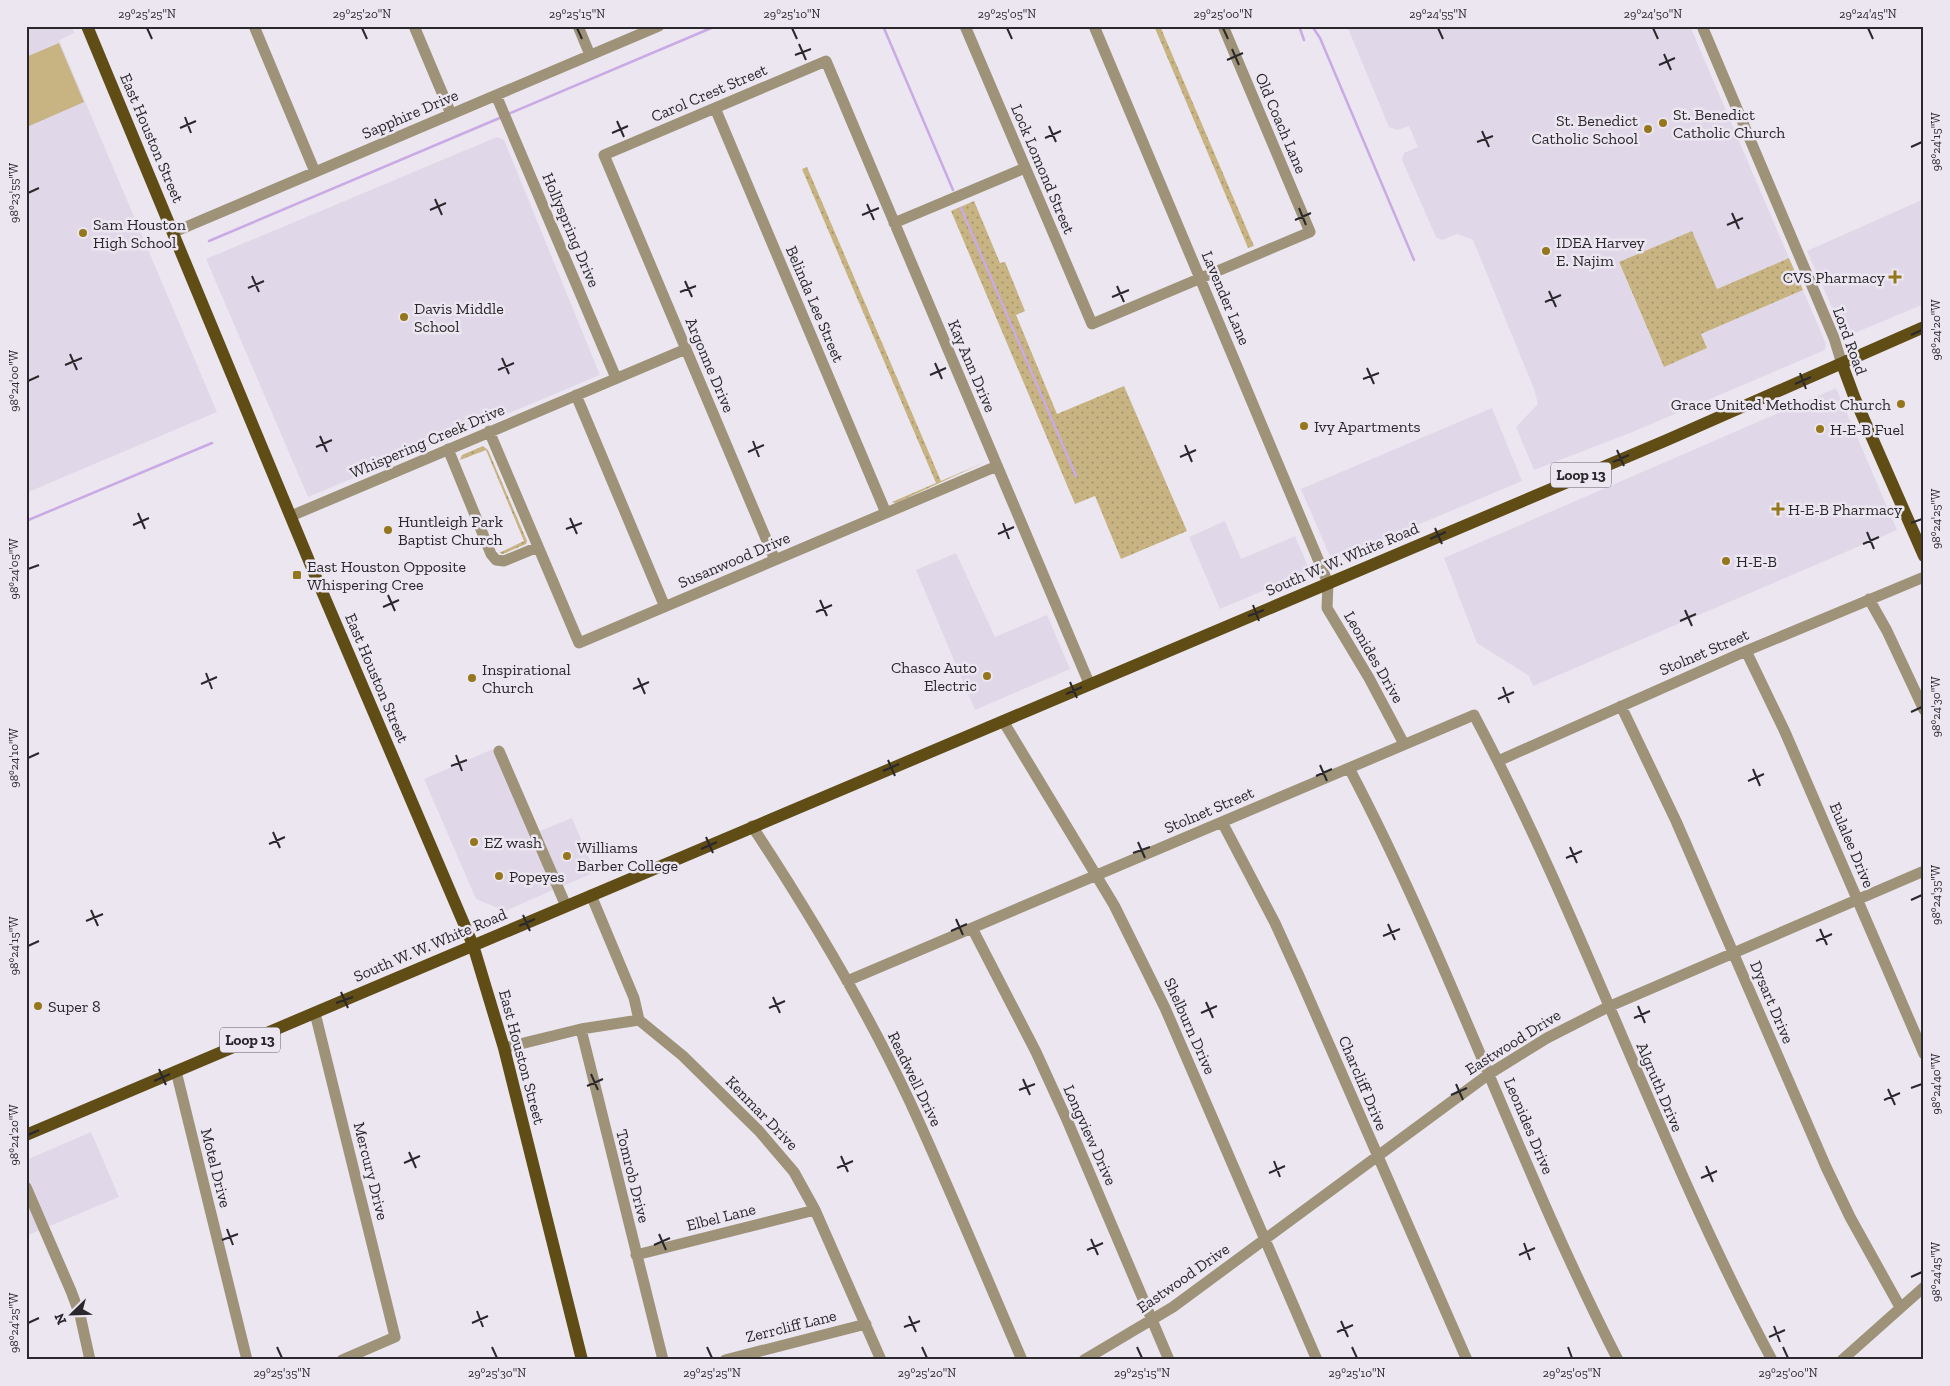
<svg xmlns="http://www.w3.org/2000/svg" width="1950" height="1386" font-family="'Zilla Slab',serif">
<defs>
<pattern id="grass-dots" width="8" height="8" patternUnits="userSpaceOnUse" patternTransform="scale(1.25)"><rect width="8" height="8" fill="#c8b482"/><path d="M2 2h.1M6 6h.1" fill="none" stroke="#a3926b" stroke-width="1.8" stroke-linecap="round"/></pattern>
</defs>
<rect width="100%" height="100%" fill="#ebe6f0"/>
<!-- built -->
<path fill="#e0d8e8" d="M26 26H72L74 33 59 40 217 412 26 493Z
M1347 26H1690L1789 258 1717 289 1692 231 1619 263 1664 367 1707 348 1701 334 1803 290 1826 344 1825 350 1630 433 1534 470 1516 427 1538 404 1534 389 1473 240 1457 234 1442 240 1436 237 1402 160 1404 153 1418 147 1409 126 1397 130 1389 127Z
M497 137 504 140 600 375 308 497 206 259Z
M1924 199V304L1845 337 1807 251Z
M1836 388 1897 530 1533 686 1529 676 1477 643 1444 558Z
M1492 408 1522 481 1332 561 1301 489Z
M1225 521 1241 559 1295 536 1310 571 1220 609 1189 537Z
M956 553 995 637 1047 615 1070 669 975 710 916 570Z
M493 749 553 890 505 911 476 899 424 779Z
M572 818 595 872 563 886 540 831Z
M91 1132 119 1197 26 1236V1160Z"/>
<!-- grass -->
<path fill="url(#grass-dots)" d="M1154 26H1160L1254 246 1248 248Z
M807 167 941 481 985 462 896 503 892 502 936 483 802 169Z
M974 201 1000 263 1005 262 1025 311 1016 315 1057 414 1124 386 1187 531 1121 559 1095 496 1075 504 951 211Z
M1692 231 1717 289 1789 258 1803 290 1701 334 1707 348 1664 367 1619 262Z
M483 446 488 450 527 541 526 544 503 554 499 553 524 541 486 450 460 460 462 455Z"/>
<!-- green -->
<path fill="#c8b482" d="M59 43 84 102 27 127 26 57Z"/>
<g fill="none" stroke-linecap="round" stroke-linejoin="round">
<!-- stream -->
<path stroke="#caaae5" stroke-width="2.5" d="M883 26 953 190
M1299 26 1304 40
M1312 26 1320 38 1414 260
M508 114 716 26
M961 208 1076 476
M209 241 502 117
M26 521 212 443"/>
<!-- minor -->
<path stroke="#9e9378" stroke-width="11" d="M254 26 315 172
M414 26 451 114
M578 26 590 55
M965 26 1092 324 1310 232 1223 26
M1094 26 1328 583 1327 608 1369 678 1404 744
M1702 26 1834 338 1842 364
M496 95 616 378
M715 108 886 513
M894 223 1025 168
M174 232 659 26
M576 395 665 607
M489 431 579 643 997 466
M448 449 491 554 496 560 504 561 538 547
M291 516 686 349
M775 560 604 155 826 61 1089 683
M1869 599 1887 631 1924 710
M1746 651 1785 732 1924 1054
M1621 706 1676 821 1826 1167 1850 1217 1900 1307
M1003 721 1114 905 1165 1008 1317 1360
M499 751 566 906
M1498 761 1746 651 1924 577
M1349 768C1450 960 1519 1167 1618 1360
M1222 822 1275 923 1300 978 1467 1360
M752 826C810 914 865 1006 910 1102 949 1187 985 1274 1022 1360
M591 895 634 998 639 1020
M972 928 1036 1052 1067 1120 1169 1360
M847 981 1474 715C1585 924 1660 1151 1772 1360
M315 1013 395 1337 342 1360
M581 1029 663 1360
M504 1048 581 1029 639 1020 683 1056 759 1131 794 1172 815 1210 881 1360
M176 1071 247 1360
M26 1187 71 1291 80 1315 90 1360
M636 1255 815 1210
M725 1360 866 1324
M1084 1360 1173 1307 1489 1074 1547 1038 1608 1007 1924 871
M1842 1360 1924 1287"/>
<!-- major -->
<path stroke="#604d16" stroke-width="12" d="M87 26 312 568 473 945 504 1048 582 1360
M1842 364 1855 399 1924 556
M26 1135 1667 440 1924 327"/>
</g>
<!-- ticks -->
<path fill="none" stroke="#2a282c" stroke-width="2" d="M147 28 152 39M362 28 367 39M577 28 582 39M792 28 797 39M1007 28 1012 39M1223 28 1228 39M1438 28 1443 39M1653 28 1658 39M1868 28 1873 39M799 44 806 60M1232 49 1239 65M1664 54 1671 70M795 55 811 49M1227 60 1243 53M1659 65 1675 58M185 117 191 133M617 121 624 137M1049 126 1056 142M180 128 196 121M1482 131 1489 147M612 133 628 126M1045 138 1061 131M1477 142 1493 136M1911 147 1922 142M28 193 39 188M435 199 442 215M867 204 874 220M1299 208 1306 225M430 210 446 203M1732 213 1739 229M862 215 879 208M1295 220 1311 213M1727 225 1743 218M252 276 259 292M685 281 692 297M1117 286 1124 302M248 288 264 281M1549 291 1556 307M680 292 696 286M1112 297 1129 290M1545 302 1561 295M1911 335 1922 330M70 354 77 370M502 358 509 374M935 363 942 379M65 365 82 358M1367 368 1374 384M498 370 514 363M1800 373 1806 389M930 375 946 368M1363 379 1379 373M28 381 39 376M1795 384 1811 377M320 436 327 452M753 441 759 457M1185 445 1192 462M316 447 332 440M1617 450 1624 466M748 452 764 445M1180 457 1196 450M1613 462 1629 455M138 513 145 529M570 518 577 534M1003 523 1009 539M1911 523 1922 519M133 525 149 518M1435 528 1442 544M566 529 582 523M1867 532 1874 549M998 534 1014 527M1430 539 1446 532M1863 544 1879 537M28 569 39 565M388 595 395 611M820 600 827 616M1253 605 1259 621M383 607 399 600M1685 610 1692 626M816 612 832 605M1248 616 1264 610M1680 621 1696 614M206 673 212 689M638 678 645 694M1070 682 1077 698M201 684 217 677M1503 687 1509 703M633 689 649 682M1066 694 1082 687M1498 699 1514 692M1911 712 1922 707M456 755 462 771M28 758 39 753M888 760 895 776M1320 765 1327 781M451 766 467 760M1753 769 1760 786M883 771 899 764M1316 776 1332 769M1748 781 1764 774M273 832 280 848M706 837 713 853M1138 842 1145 858M269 844 285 837M1570 847 1577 863M701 849 717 842M1133 853 1150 847M1566 858 1582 851M1911 900 1922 895M91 910 98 926M523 915 530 931M956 919 963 935M86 921 103 914M1388 924 1395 940M519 926 535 919M1820 929 1827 945M951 931 967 924M1383 936 1400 929M1816 941 1832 934M28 946 39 941M341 992 348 1008M773 997 780 1013M1206 1002 1213 1018M336 1003 353 997M1638 1006 1645 1023M769 1008 785 1001M1201 1013 1217 1006M1634 1018 1650 1011M159 1069 166 1085M591 1074 598 1090M1023 1079 1030 1095M154 1081 170 1074M1456 1084 1463 1100M587 1086 603 1079M1911 1088 1922 1084M1888 1089 1895 1105M1019 1090 1035 1084M1451 1095 1467 1088M1884 1100 1900 1093M28 1135 39 1130M409 1152 416 1168M841 1156 848 1172M1274 1161 1280 1177M404 1163 420 1156M1706 1166 1713 1182M837 1168 853 1161M1269 1173 1285 1166M1701 1178 1717 1171M227 1229 233 1245M659 1234 666 1250M1091 1239 1098 1255M222 1240 238 1234M1524 1243 1530 1260M654 1245 670 1238M1087 1250 1103 1243M1519 1255 1535 1248M1911 1277 1922 1272M477 1311 483 1327M909 1316 916 1332M1341 1321 1348 1337M28 1323 39 1318M472 1323 488 1316M1774 1326 1780 1342M904 1327 920 1321M1337 1332 1353 1325M1769 1337 1785 1330M277 1347 282 1358M492 1347 497 1358M707 1347 712 1358M922 1347 927 1358M1137 1347 1142 1358M1352 1347 1357 1358M1568 1347 1572 1358M1783 1347 1788 1358"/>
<!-- markers -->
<g fill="#94761d" stroke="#ebe6f0" stroke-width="2">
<circle cx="1663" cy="123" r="5"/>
<circle cx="1648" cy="129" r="5"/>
<circle cx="83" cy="233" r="5"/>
<circle cx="1546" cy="251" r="5"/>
<path d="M1892.5 269.5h5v5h5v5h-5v5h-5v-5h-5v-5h5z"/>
<circle cx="404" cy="317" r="5"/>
<circle cx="1901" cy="404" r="5"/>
<circle cx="1304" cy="426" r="5"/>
<circle cx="1820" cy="429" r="5"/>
<path d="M1775.5 501.5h5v5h5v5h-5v5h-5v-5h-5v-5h5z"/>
<circle cx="388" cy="530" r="5"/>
<circle cx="1726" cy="561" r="5"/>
<rect x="292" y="570" width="10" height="10" rx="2.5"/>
<circle cx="987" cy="676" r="5"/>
<circle cx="472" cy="678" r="5"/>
<circle cx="474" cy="842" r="5"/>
<circle cx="567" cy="856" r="5"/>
<circle cx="499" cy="876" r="5"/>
<circle cx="38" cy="1006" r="5"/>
</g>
<g text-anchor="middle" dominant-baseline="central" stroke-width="5" stroke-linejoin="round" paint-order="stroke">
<!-- shield labels -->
<g fill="#ebe6f0" stroke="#646167" stroke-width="1">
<rect x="1551" y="462.5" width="60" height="25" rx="4"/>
<rect x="220" y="1027.5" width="60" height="25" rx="4"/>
</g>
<g font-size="15" font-weight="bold" fill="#2a282c">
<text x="1581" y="475">Loop 13</text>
<text x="250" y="1040">Loop 13</text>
</g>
<!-- street labels -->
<g font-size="16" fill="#2a282c" stroke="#ebe6f0">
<text transform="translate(709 93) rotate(-23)">Carol Crest Street</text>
<text transform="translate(410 114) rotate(-23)">Sapphire Drive</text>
<text transform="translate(1281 123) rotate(67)">Old Coach Lane</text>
<text transform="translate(152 138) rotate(67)">East Houston Street</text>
<text transform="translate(1043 169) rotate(67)">Lock Lomond Street</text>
<text transform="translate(571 230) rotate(67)">Hollyspring Drive</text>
<text transform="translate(1226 298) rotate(67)">Lavender Lane</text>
<text transform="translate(815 304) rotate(67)">Belinda Lee Street</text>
<text transform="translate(1850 341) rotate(70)">Lord Road</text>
<text transform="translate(710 365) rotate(67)">Argonne Drive</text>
<text transform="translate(972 366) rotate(67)">Kay Ann Drive</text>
<text transform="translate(427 441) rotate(-23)">Whispering Creek Drive</text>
<text transform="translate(1342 559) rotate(-23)">South W. W. White Road</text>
<text transform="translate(734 560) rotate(-23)">Susanwood Drive</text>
<text transform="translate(1704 652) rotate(-23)">Stolnet Street</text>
<text transform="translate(1374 657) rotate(60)">Leonides Drive</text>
<text transform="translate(377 678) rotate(67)">East Houston Street</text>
<text transform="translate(1209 810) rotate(-23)">Stolnet Street</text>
<text transform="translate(1852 845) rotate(67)">Eulalee Drive</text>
<text transform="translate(430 945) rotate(-23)">South W. W. White Road</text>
<text transform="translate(1772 1002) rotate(67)">Dysart Drive</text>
<text transform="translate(1190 1026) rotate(66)">Shelburn Drive</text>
<text transform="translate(1513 1042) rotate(-32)">Eastwood Drive</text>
<text transform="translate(522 1057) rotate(75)">East Houston Street</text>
<text transform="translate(915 1079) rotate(64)">Readwell Drive</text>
<text transform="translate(1363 1083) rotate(67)">Charcliff Drive</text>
<text transform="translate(1660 1087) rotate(67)">Algruth Drive</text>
<text transform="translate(762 1113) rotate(46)">Kenmar Drive</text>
<text transform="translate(1529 1126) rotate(67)">Leonides Drive</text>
<text transform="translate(1090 1135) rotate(66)">Longview Drive</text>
<text transform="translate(216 1168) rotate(76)">Motel Drive</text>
<text transform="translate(371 1171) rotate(76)">Mercury Drive</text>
<text transform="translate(633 1176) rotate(76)">Tomrob Drive</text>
<text transform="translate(721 1217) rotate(-14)">Elbel Lane</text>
<text transform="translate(1183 1278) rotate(-35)">Eastwood Drive</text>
<text transform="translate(791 1326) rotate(-14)">Zerrcliff Lane</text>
</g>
<!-- poi labels -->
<g font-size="16" fill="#2a282c" stroke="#ebe6f0" text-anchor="start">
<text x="1673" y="114">St. Benedict<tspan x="1673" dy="18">Catholic Church</tspan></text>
<text x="1638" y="120" text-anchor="end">St. Benedict<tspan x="1638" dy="18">Catholic School</tspan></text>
<text x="93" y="224">Sam Houston<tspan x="93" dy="18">High School</tspan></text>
<text x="1556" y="242">IDEA Harvey<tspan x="1556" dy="18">E. Najim</tspan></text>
<text x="1885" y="277" text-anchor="end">CVS Pharmacy</text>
<text x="414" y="308">Davis Middle<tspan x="414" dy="18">School</tspan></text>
<text x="1891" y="404" text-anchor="end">Grace United Methodist Church</text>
<text x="1314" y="426">Ivy Apartments</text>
<text x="1830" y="429">H-E-B Fuel</text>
<text x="1788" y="509">H-E-B Pharmacy</text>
<text x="398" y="521">Huntleigh Park<tspan x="398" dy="18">Baptist Church</tspan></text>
<text x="1736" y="561">H-E-B</text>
<text x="307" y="566">East Houston Opposite<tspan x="307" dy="18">Whispering Cree</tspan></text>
<text x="977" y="667" text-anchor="end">Chasco Auto<tspan x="977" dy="18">Electric</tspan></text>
<text x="482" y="669">Inspirational<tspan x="482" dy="18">Church</tspan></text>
<text x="484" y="842">EZ wash</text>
<text x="577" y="847">Williams<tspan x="577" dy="18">Barber College</tspan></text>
<text x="509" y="876">Popeyes</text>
<text x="48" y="1006">Super 8</text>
</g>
</g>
<!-- border -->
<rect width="1950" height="1386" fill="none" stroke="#ebe6f0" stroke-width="55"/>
<!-- north arrow -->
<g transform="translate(72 1314) rotate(247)" stroke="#ebe6f0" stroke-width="4" paint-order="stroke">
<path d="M0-4L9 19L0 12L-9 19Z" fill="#2a282c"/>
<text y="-8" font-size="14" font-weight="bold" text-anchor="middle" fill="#2a282c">N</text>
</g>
<rect x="28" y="28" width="1894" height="1330" fill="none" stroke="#2a282c" stroke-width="2"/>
<g font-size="12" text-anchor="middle" fill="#2a282c">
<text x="147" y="18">29°25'25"N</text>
<text x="362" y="18">29°25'20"N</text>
<text x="577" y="18">29°25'15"N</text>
<text x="792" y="18">29°25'10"N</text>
<text x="1007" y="18">29°25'05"N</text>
<text x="1223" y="18">29°25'00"N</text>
<text x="1438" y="18">29°24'55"N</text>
<text x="1653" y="18">29°24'50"N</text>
<text x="1868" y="18">29°24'45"N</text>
<text transform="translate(1936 142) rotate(-90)" y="4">98°24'15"W</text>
<text transform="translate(14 193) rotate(-90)" y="4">98°23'55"W</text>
<text transform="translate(1936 330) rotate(-90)" y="4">98°24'20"W</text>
<text transform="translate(14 381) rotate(-90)" y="4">98°24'00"W</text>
<text transform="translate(1936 519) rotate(-90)" y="4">98°24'25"W</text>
<text transform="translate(14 569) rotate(-90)" y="4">98°24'05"W</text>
<text transform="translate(1936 707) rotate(-90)" y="4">98°24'30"W</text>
<text transform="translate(14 758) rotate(-90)" y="4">98°24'10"W</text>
<text transform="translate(1936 895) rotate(-90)" y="4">98°24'35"W</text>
<text transform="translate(14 946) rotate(-90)" y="4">98°24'15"W</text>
<text transform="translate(1936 1084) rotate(-90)" y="4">98°24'40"W</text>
<text transform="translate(14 1135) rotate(-90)" y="4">98°24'20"W</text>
<text transform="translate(1936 1272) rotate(-90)" y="4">98°24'45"W</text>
<text transform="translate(14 1323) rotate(-90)" y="4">98°24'25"W</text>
<text x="282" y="1377">29°25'35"N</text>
<text x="497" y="1377">29°25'30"N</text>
<text x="712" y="1377">29°25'25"N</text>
<text x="927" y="1377">29°25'20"N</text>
<text x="1142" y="1377">29°25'15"N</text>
<text x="1357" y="1377">29°25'10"N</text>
<text x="1572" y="1377">29°25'05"N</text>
<text x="1788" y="1377">29°25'00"N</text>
</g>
</svg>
